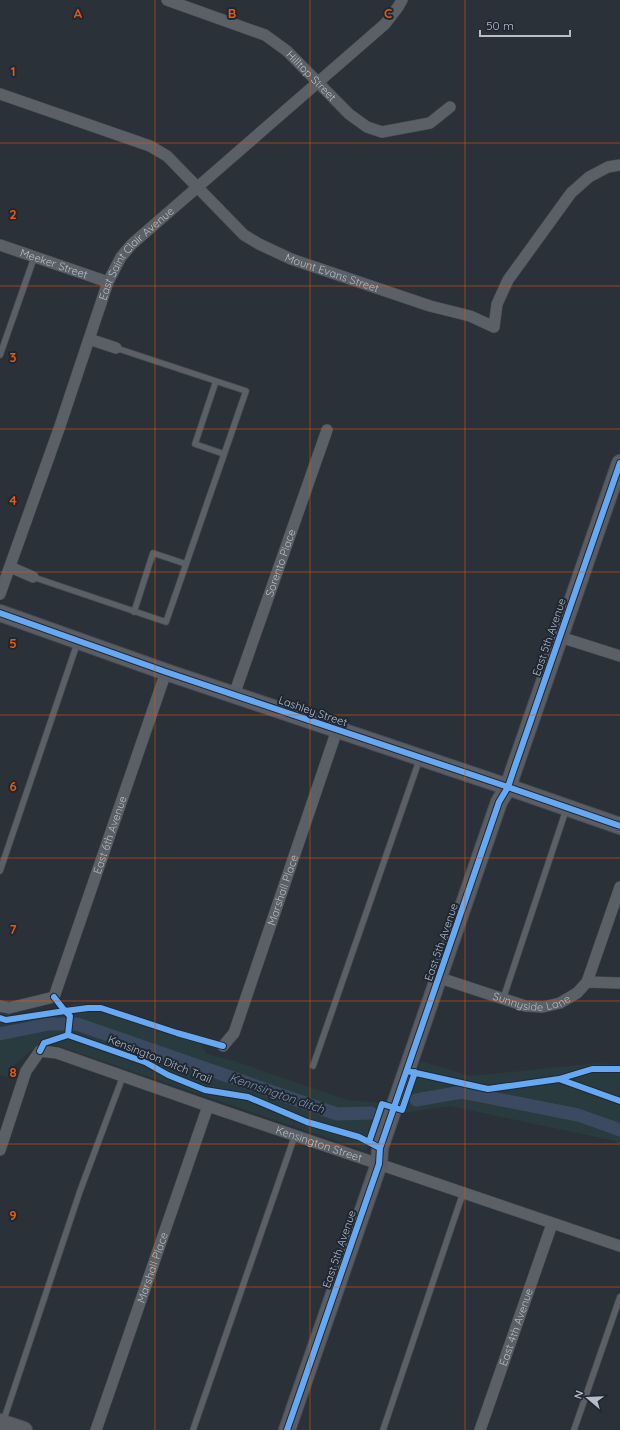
<svg xmlns="http://www.w3.org/2000/svg" width="620" height="1430" font-family="Quicksand,sans-serif">
<rect width="100%" height="100%" fill="#2b3138"/>
<!-- green -->
<path fill="#293b3e" d="M80 1003 200 1041 206 1054 234 1061 347 1100 383 1103 366 1151 53 1044 31 1050 14 1066 11 1078 0 1075V1012C19 1019 60 1007 80 1003Z
M421 1061 470 1076 599 1063 620 1065V1145L615 1141 450 1106 403 1113Z"/>
<g fill="none" stroke-linecap="round" stroke-linejoin="round">
<!-- canal -->
<path stroke="#3b4a60" stroke-width="13" d="M0 1034 49 1024H77L337 1114 371 1113
M416 1100 462 1092 578 1115 620 1130"/>
<!-- lane casing -->
<g stroke="#494d53" stroke-width="7">
<path id="lane" d="M0 355 34 258
M216 381 195 444 224 454
M33 577 166 622 246 391 116 348
M134 612 153 553 186 564
M0 871 78 641
M503 999 566 810
M313 1066 420 758
M3 1422 80 1191 123 1076
M193 1430 295 1135
M383 1430 463 1193
M574 1430 620 1297"/>
</g>
<!-- street casing -->
<g stroke="#494d53" stroke-width="12">
<g id="street">
<path id="s1" d="M167 0 265 35 287 51 349 114 367 127 382 132 430 123 450 107"/>
<path id="s2" d="M0 94 150 146 167 156 244 235 259 244 291 259 430 306 470 316 494 327 497 304 508 280 571 193 589 177 608 167 620 165"/>
<path id="s3" d="M0 245 108 282"/>
<path d="M89 339 116 348"/>
<path d="M10 567 33 577"/>
<path id="s4" d="M0 594 60 426 108 282 121 257 132 244 385 24 398 7 402 0"/>
<path d="M560 637 620 656"/>
<path id="s5" d="M234 695 327 430"/>
<path id="s6" d="M440 978 525 1006 543 1007 560 1003 577 993 587 982 620 983"/>
<path d="M587 982 620 887"/>
<path id="s7" d="M0 1006 9 1008 54 997 166 672"/>
<path id="s8" d="M223 1046 234 1033 337 730"/>
<path id="s9" d="M0 1150 26 1071 40 1051 57 1053 208 1106 620 1246"/>
<path id="s10" d="M96 1430 208 1106"/>
<path id="s11" d="M480 1430 552 1224"/>
</g>
</g>
<!-- secondary casing -->
<g stroke="#494d53" stroke-width="18">
<path id="secondary" d="M0 613 166 672 508 787 620 826
M0 1422 24 1430
M287 1430 379 1164 380 1148 499 802 508 787 513 772 620 463"/>
</g>
<!-- lane -->
<use href="#lane" stroke="#5b5f66" stroke-width="5.5"/>
<!-- street -->
<use href="#street" stroke="#5b5f66" stroke-width="11"/>
<!-- secondary -->
<use href="#secondary" stroke="#5a5e64" stroke-width="16"/>
<!-- cycleway casing -->
<g stroke="#1f2732" stroke-width="8">
<path id="cycleway" d="M0 613 166 672 508 787 620 826
M54 997 65 1011 88 1008H101L177 1033 223 1046
M0 1018 6 1020 65 1011 70 1016 68 1035
M40 1051 44 1043 68 1035 145 1062 168 1075 205 1090 248 1097 307 1122 359 1137 380 1148
M407 1071 488 1089 559 1079 620 1101
M559 1079 592 1069H620
M369 1142 382 1104 402 1110 415 1072
M287 1430 379 1164 380 1148 499 802 508 787 513 772 620 463"/>
</g>
<!-- cycleway -->
<use href="#cycleway" stroke="#66a8f1" stroke-width="6"/>
</g>
<!-- grid -->
<path fill="none" stroke="#e8590c" stroke-width="1" stroke-opacity="0.55" d="M155 0V1430M310 0V1430M465 0V1430M0 143H620M0 286H620M0 429H620M0 572H620M0 715H620M0 858H620M0 1001H620M0 1144H620M0 1287H620"/>
<g text-anchor="middle" dominant-baseline="central" stroke-width="4" stroke-linejoin="round" paint-order="stroke">
<!-- street labels -->
<g font-size="11" fill="#b6bdc8" stroke="#1f2732">
<text stroke="none"><textPath href="#s1" startOffset="166">Hilltop Street</textPath></text>
<text stroke="none"><textPath href="#s4" startOffset="370">East Saint Clair Avenue</textPath></text>
<text stroke="none"><textPath href="#s3" startOffset="57">Meeker Street</textPath></text>
<text stroke="none"><textPath href="#s2" startOffset="385">Mount Evans Street</textPath></text>
<text stroke="none"><textPath href="#s5" startOffset="140">Sorento Place</textPath></text>
<text transform="translate(549 637) rotate(-71)">East 5th Avenue</text>
<text transform="translate(313 711) rotate(19)">Lashley Street</text>
<text stroke="none"><textPath href="#s7" startOffset="227">East 6th Avenue</textPath></text>
<text stroke="none"><textPath href="#s8" startOffset="168">Marshall Place</textPath></text>
<text transform="translate(441 942) rotate(-71)">East 5th Avenue</text>
<text stroke="none"><textPath href="#s6" startOffset="96">Sunnyside Lane</textPath></text>
<text transform="translate(160 1059) rotate(22)">Kensington Ditch Trail</text>
<text stroke="none"><textPath href="#s9" startOffset="402">Kensington Street</textPath></text>
<text transform="translate(339 1249) rotate(-71)">East 5th Avenue</text>
<text stroke="none"><textPath href="#s10" startOffset="172">Marshall Place</textPath></text>
<text stroke="none"><textPath href="#s11" startOffset="109">East 4th Avenue</textPath></text>
</g>
<!-- water labels -->
<g font-size="12" font-style="italic" fill="#8093ad" stroke="#1f2732">
<text transform="translate(277 1093) rotate(19)">Kennsington ditch</text>
</g>
</g>
<g font-size="13" text-anchor="middle" font-weight="bold" fill="#e8590c" stroke="#1f2732" stroke-width="4" stroke-linejoin="round" paint-order="stroke">
<text x="78" y="18">A</text>
<text x="232" y="18">B</text>
<text x="388" y="18">C</text>
<text x="13" y="76">1</text>
<text x="13" y="219">2</text>
<text x="13" y="362">3</text>
<text x="13" y="505">4</text>
<text x="13" y="648">5</text>
<text x="13" y="791">6</text>
<text x="13" y="934">7</text>
<text x="13" y="1077">8</text>
<text x="13" y="1220">9</text>
</g>
<!-- north arrow -->
<g transform="translate(588 1398) rotate(289)" stroke="#1f2732" stroke-width="3" paint-order="stroke">
<path d="M0-3L7 15L0 10L-7 15Z" fill="#b6bdc8"/>
<text y="-6" font-size="11" font-weight="bold" text-anchor="middle" fill="#b6bdc8">N</text>
</g>
<!-- scale -->
<path d="M480 30v6h90v-6" fill="none" stroke="#b6bdc8" stroke-width="2"/>
<text x="486" y="30" font-size="12" fill="#b6bdc8" stroke="#1f2732" stroke-width="3" paint-order="stroke">50 m</text>
</svg>
